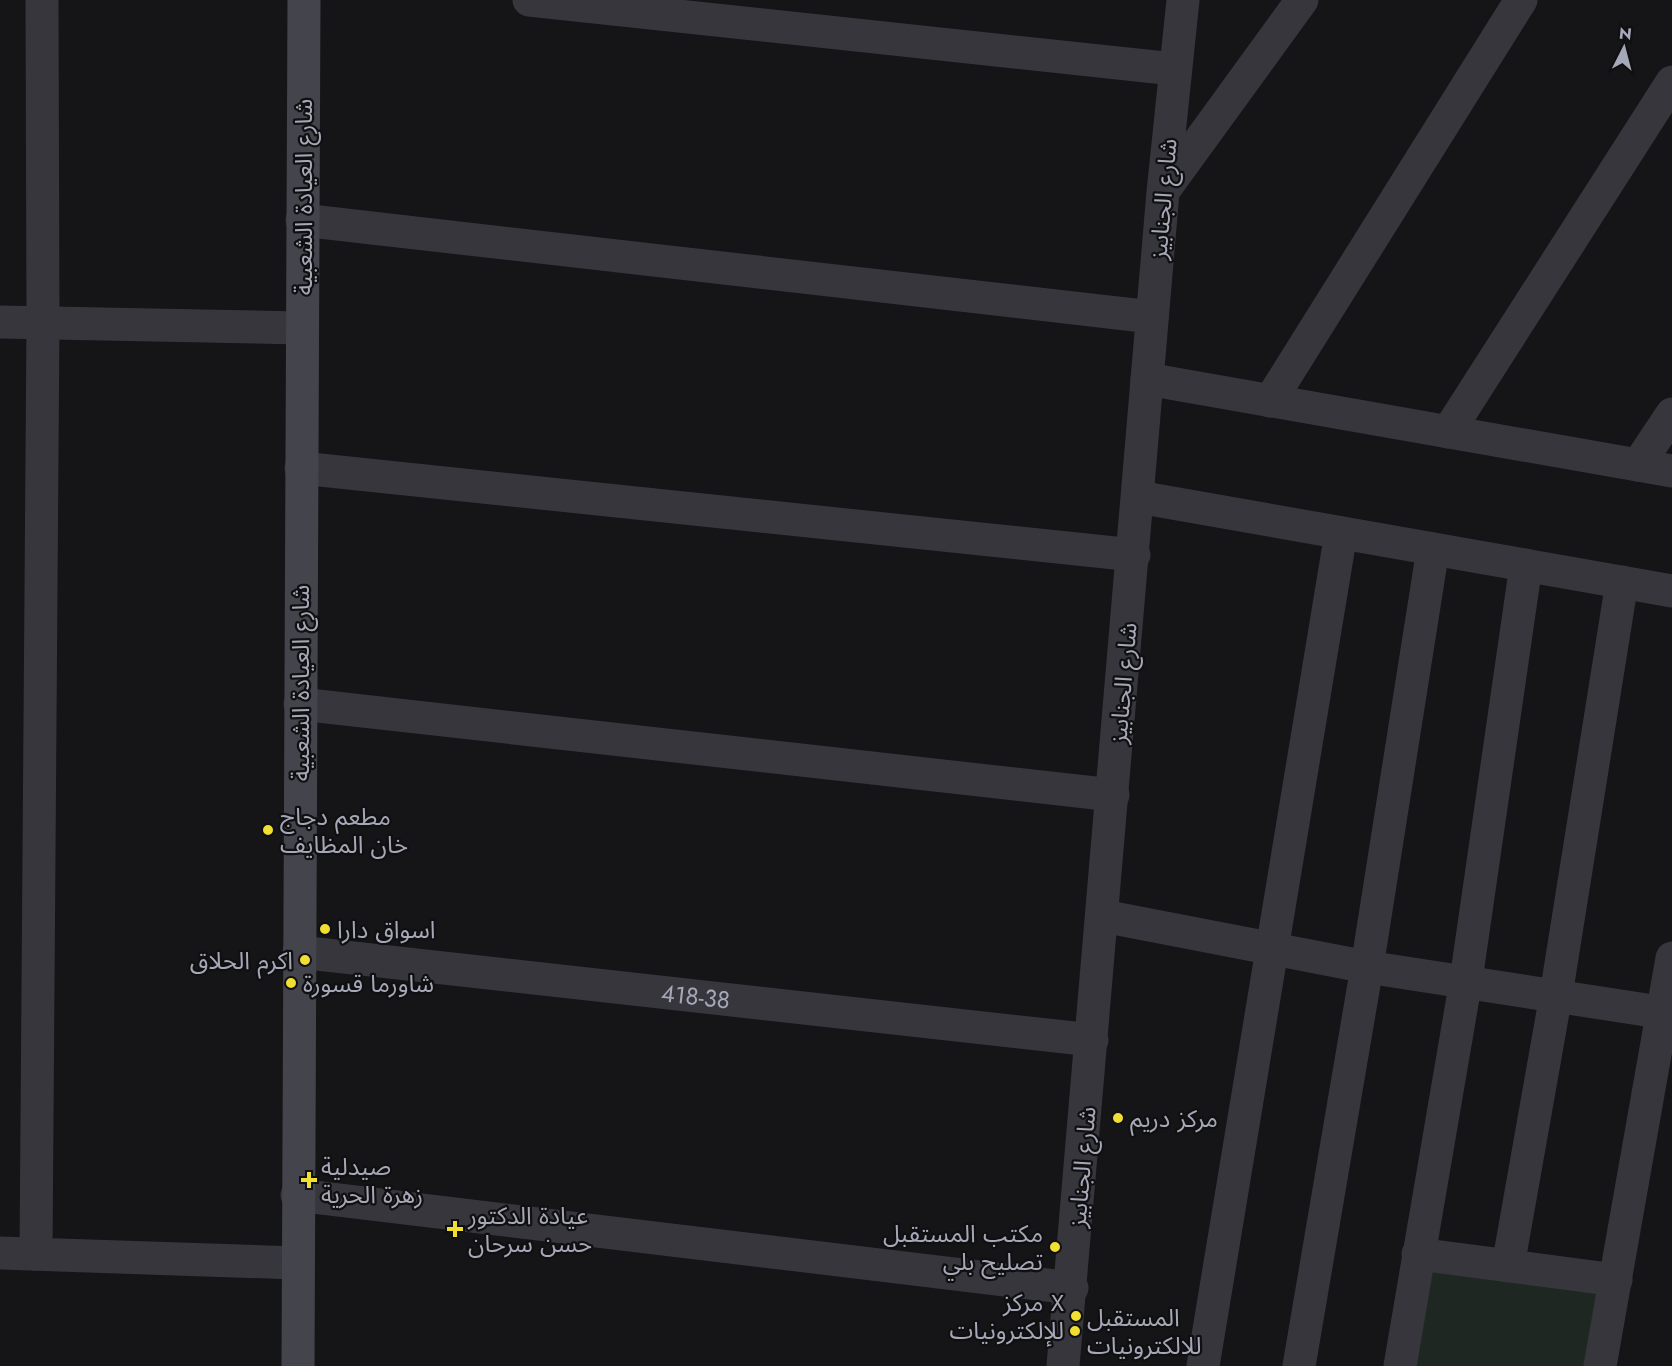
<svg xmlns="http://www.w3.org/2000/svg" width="1672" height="1366" font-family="Jost,'Noto Sans Arabic',sans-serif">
<rect width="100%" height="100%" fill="#151517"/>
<!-- green -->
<path fill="#1f2722" d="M1424 1263 1607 1286 1594 1366H1407Z"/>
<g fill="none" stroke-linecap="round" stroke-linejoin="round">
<!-- street -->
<g stroke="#36363c" stroke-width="33">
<path d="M529 0 1174 69"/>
<path d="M1164 190 1302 0"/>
<path d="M302 220 1152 317"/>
<path d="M0 322 302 328"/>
<path d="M1147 379 1672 471"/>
<path d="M1270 401 1521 0"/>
<path d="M1448 432 1672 82"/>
<path d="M1638 465 1672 414"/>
<path d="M301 468 1134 555"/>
<path d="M1138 497 1672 591"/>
<path d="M300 704 1113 795"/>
<path d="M1103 916 1367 967 1672 1014"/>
<path id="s1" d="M299 952 1092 1040"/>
<path d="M297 1195 1072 1288"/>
<path d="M0 1253 297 1263"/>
<path d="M36 1254 43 322 42 0"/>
<path d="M1418 1254 1616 1280"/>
<path d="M1508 1266 1556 995 1622 582"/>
<path d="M1063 1366 1163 192 1183 0"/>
<path d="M1203 1366 1341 533"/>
<path d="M1299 1366 1367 967 1433 549"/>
<path d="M1400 1366 1466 980 1526 565"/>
<path d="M1600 1366 1672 958"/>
</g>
<!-- secondary -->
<path stroke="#44444c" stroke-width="33" d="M298 1366 304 0"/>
</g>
<!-- markers -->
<g fill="#f1de33" stroke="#101012" stroke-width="2">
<circle cx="268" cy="830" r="6"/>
<circle cx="325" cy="929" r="6"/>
<circle cx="305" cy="960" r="6"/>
<circle cx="291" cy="983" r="6"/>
<circle cx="1118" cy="1118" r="6"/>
<path d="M306 1171h6v6h6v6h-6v6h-6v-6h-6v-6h6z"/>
<path d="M452 1220h6v6h6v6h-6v6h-6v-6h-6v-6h6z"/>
<circle cx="1055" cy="1247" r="6"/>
<circle cx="1076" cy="1316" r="6"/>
<circle cx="1075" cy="1331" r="6"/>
</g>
<g text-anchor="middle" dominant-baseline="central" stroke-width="4.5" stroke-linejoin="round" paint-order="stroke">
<!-- street labels -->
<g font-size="24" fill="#a7a8b7" stroke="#101012">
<text transform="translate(303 197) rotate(-90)">شارع العيادة الشعبية</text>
<text transform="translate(1163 199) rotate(-85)">شارع الجنابيز</text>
<text transform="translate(300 683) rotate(-90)">شارع العيادة الشعبية</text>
<text transform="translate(1123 683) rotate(-85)">شارع الجنابيز</text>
<text stroke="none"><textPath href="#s1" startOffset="399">418-38</textPath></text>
<text transform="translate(1082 1167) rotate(-85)">شارع الجنابيز</text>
</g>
<!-- poi labels -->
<g font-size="24" fill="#a7a8b7" stroke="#101012" text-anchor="start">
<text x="280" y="816">مطعم دجاج<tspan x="280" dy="28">خان المظايف</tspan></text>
<text x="337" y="929">اسواق دارا</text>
<text x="293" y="960" text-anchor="end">اكرم الحلاق</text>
<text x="303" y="983">شاورما قسورة</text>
<text x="1130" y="1118">مركز دريم</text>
<text x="321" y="1166">صيدلية<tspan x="321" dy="28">زهرة الحرية</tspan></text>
<text x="468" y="1215">عيادة الدكتور<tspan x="468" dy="28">حسن سرحان</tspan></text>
<text x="1043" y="1233" text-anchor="end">مكتب المستقبل<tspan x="1043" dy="28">تصليح بلي</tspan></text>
<text x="1064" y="1302" text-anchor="end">مركز X<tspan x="1064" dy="28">للإلكترونيات</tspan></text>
<text x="1087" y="1317">المستقبل<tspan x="1087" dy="28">للالكترونيات</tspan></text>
</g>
</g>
<!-- north arrow -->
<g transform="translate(1624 48) rotate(6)" stroke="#101012" stroke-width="4.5" paint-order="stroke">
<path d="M0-4.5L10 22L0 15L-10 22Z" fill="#a7a8b7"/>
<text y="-9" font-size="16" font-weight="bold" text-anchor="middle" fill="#a7a8b7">N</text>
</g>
</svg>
